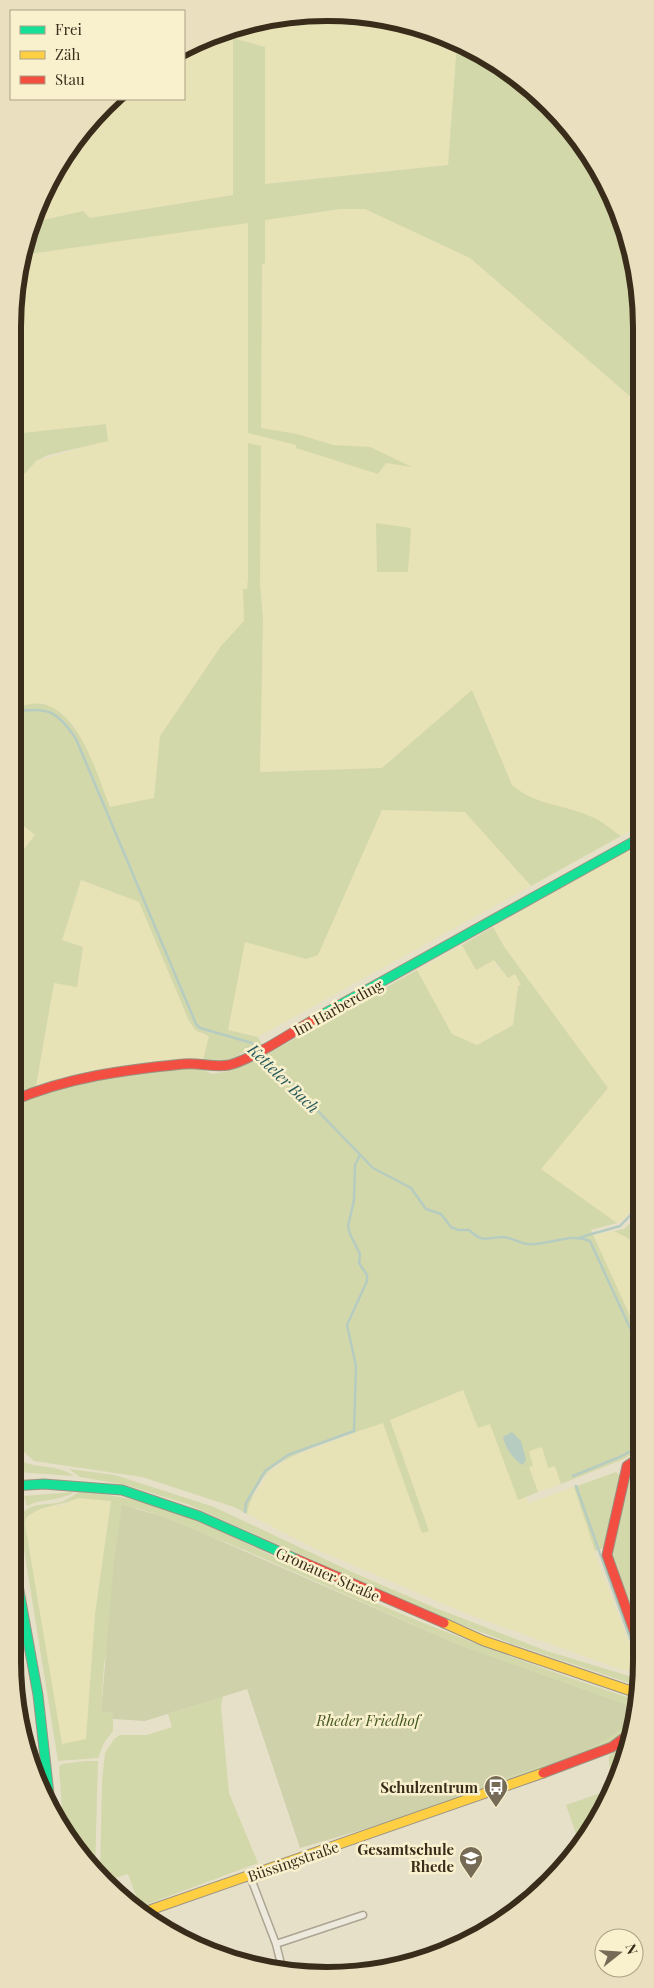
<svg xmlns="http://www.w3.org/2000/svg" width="654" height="1988" font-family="'Playfair Display',serif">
<rect width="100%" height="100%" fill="#e6e0c9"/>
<!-- farmland -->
<path fill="#e8e2b7" d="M286 15 365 20 457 43 448 165 264 184 265 47 233 38V195L90 218 83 211 35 222 77 136 119 99H184V50Z
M340 209H365L470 258 639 404 640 826 621 836 592 817 541 802 523 795 512 785 472 690 382 768 260 772 262 597 244 595V621L221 646 160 736 154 798 110 808 74 726 59 711 42 703 13 707 12 487 36 461 108 440 106 424 13 434 12 327 22 255Z
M13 810 23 819 20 823 35 835 13 863Z
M382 810 465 812 531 886 258 1037 227 1030 245 941 306 959 318 955Z
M640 843 641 1199 625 1218 617 1223 540 1169 608 1088 505 948 493 927Z
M81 880 139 902 189 1021 200 1033 209 1036 203 1060 193 1058 118 1068 61 1078 36 1086 54 983 77 986 83 947 62 940Z
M462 945 476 969 494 959 499 969 515 974 521 985 518 986 513 1025 476 1045 452 1034 417 970Z
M614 1231 641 1245V1340L593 1235Z
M463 1390 478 1428 490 1423 518 1499 526 1496 529 1503 574 1487 599 1564 640 1670H622L462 1612 320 1551 247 1514 249 1504 268 1473 289 1458 383 1422 422 1533 429 1531 390 1420Z
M542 1447 548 1468 555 1466 561 1484 538 1492 529 1467V1451Z
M78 1498 111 1501 95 1614 86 1740 61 1744 25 1524 26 1518 42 1507 62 1505Z"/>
<!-- green -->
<path fill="#d3d8aa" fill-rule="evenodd" d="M365 20 408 23 452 41Z
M233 38 265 47V184L448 165 457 43 484 55 564 120 617 206 639 286V404L470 258 365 209H340L265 220V263L262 264 261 428 297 434 333 445 370 447 412 467 386 463 378 474 296 448V445L248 433V223L22 255 23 246 35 222 83 211 90 218 233 195Z
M106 424 108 441 48 455 36 461 13 487V434Z
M248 443 261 446 260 584 263 619 260 772 382 768 472 690 512 785C536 806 564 804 592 817 602 821 612 830 621 836L531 886 465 812 382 810 318 955 306 959 245 942 228 1030 258 1037 262 1045 253 1050 251 1048C232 1058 227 1065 203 1060L209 1036 195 1030 189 1021 139 902 81 880 62 940 83 947 77 987 54 983 36 1086 12 1097 13 863 35 835 20 823 23 818 13 810V707C21 706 35 702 43 704 81 713 97 776 110 807L154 798 160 736 221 646 244 621 243 589H247L248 579Z
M376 523 411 528 408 572H377Z
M493 927 505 948 608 1088 541 1169 617 1223 591 1230 641 1340V1448L624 1459 561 1484 555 1466 548 1468 542 1447 529 1451 533 1466 529 1467 538 1492 518 1500 490 1424 478 1428 463 1390 390 1420 429 1531 422 1533 383 1423C355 1433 285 1453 267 1473 258 1484 249 1501 247 1514L234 1507 142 1477 34 1461 13 1442 12 1105 63 1084 172 1068 201 1069 212 1074 233 1070 264 1056 417 970 452 1034 477 1045 513 1025 518 986 521 985 515 974 508 978 494 960 476 970 462 945Z
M629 1224 641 1230V1245L614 1231 624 1229Z
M17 1459C36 1470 55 1463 74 1476L18 1472Z
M641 1463V1633L612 1555 630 1474Z
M69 1469 115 1475 214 1507 352 1572 433 1607 547 1651 632 1677H639L638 1686 510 1643 436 1615 187 1504 126 1485 80 1477Z
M616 1472 620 1476 604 1548 595 1551 574 1487Z
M74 1492C59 1502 42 1498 27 1506L24 1496Z
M78 1492C170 1496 254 1550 336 1586 434 1629 534 1667 636 1700L633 1725 610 1744 507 1782 506 1778 515 1775 464 1647 242 1549 161 1516 136 1508 104 1664 101 1712 113 1713V1731L104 1743 98 1758 58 1761 19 1519C27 1501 45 1506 61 1502 67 1500 73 1496 78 1492ZM78 1498 111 1501 95 1614 86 1739 62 1744 25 1524 26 1518C41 1504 59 1507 78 1498Z
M13 1629 34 1745 37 1782 23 1703 13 1661Z
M223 1696 221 1706 229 1793 258 1863 140 1907 128 1874 109 1880 110 1883 100 1876 102 1780 105 1753 114 1739 120 1735H147L172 1727 168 1714Z
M631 1739 617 1773 612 1771 609 1765V1756Z
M85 1761H98L95 1872 91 1869 63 1823 59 1767 62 1764Z
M609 1790 588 1836 580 1845 566 1805Z"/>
<!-- cemetery -->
<path fill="#ced1aa" d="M122 1505 161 1516 198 1531 464 1647 624 1704 632 1710C628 1745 536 1767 506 1778L507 1782 413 1815 300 1848 247 1689 145 1721 113 1719V1713L101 1712 114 1561Z"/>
<!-- water -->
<path fill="#b6ccc0" d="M512 1432 521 1441 526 1460 523 1465C514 1461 505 1447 503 1437Z"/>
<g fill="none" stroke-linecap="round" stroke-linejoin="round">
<!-- stream -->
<path stroke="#b6ccc0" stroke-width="2.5" d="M12 712C47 707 56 709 76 739L196 1024 200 1028 252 1043 373 1168 411 1188 426 1209 441 1214 451 1227 458 1230H469C483 1243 485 1238 501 1237 510 1236 519 1244 528 1244 549 1246 570 1232 590 1241L641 1352
M581 1237 620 1226 641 1204
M573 1476 622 1456 641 1445
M576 1486 640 1666
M245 1512 246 1503 265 1471 288 1455 354 1431 356 1366 347 1325 367 1281V1275L359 1263 360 1254 350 1234 348 1226 354 1200 355 1165 360 1155
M635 1681H639
M629 1702 635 1704V1708"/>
<!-- street casing -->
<g stroke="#aba493" stroke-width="9">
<path id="street" d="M250 1876 276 1944 283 1972
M276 1944 363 1915"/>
</g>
<!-- fast casing -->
<g stroke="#9a9383" stroke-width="11">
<path id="fast" d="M320 1016 640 838
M12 1486 44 1484 122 1490 199 1516 296 1559
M12 1552 38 1695 50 1803"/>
</g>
<!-- slow casing -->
<g stroke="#9a9383" stroke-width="11">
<path id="slow" d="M444 1623 484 1641 637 1693
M147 1911 543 1773"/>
</g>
<!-- jam casing -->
<g stroke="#9a9383" stroke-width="11">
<path id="jam" d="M12 1101C67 1077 124 1070 183 1064 199 1062 213 1068 229 1065 253 1059 296 1030 320 1016
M641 1457 627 1466 607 1555 641 1650
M296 1559 444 1623
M543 1773 612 1747 632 1732"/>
</g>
<!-- street -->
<use href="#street" stroke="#ede9dc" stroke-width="6"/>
<!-- fast -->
<use href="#fast" stroke="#16e098" stroke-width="9"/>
<!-- slow -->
<use href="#slow" stroke="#ffcf43" stroke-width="9"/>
<!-- jam -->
<use href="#jam" stroke="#f24e42" stroke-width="9"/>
</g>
<!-- icons -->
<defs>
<g id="bus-pin" transform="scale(1.25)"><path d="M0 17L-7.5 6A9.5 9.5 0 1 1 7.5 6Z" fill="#766b57" stroke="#f9f0cd"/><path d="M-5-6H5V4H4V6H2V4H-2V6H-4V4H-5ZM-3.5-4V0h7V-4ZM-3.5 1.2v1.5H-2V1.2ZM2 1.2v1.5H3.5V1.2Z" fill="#fff"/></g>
<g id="school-pin" transform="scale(1.25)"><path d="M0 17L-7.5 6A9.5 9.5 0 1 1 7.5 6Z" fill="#766b57" stroke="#f9f0cd"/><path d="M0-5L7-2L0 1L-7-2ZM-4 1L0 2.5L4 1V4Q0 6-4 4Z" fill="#fff"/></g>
</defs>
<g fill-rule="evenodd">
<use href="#bus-pin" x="496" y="1787"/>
<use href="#school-pin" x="471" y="1858"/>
</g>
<g text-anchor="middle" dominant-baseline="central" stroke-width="5" stroke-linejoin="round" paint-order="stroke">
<!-- street labels -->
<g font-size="15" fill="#392c1a" stroke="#f9f0cd">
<text transform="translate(338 1007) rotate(-29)">Im Harberding</text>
<text transform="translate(328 1574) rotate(24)">Gronauer Straße</text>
<text transform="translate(293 1861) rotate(-19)">Büssingstraße</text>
</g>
<!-- park labels -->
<g font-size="15" font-style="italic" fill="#45581f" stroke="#f9f0cd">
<text x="368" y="1720">Rheder Friedhof</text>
</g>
<!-- poi labels -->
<g font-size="15" font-weight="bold" fill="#392c1a" stroke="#f9f0cd" text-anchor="end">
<text x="478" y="1787">Schulzentrum</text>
<text x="454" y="1849">Gesamtschule<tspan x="454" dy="17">Rhede</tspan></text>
</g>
<!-- water labels -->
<g font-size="16" font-style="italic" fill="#285a5b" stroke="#f9f0cd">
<text transform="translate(284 1078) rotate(44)">Ketteler Bach</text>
</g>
</g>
<!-- crop -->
<path d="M0 0H654V1988H0ZM327 21H327A306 306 0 0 1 633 327V1661A306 306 0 0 1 327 1967H327A306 306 0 0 1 21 1661V327A306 306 0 0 1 327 21Z" fill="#eae0bf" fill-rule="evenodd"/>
<path fill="none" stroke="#392c1a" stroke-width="6" d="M327 21H327A306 306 0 0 1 633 327V1661A306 306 0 0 1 327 1967H327A306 306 0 0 1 21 1661V327A306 306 0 0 1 327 21Z"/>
<!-- legend -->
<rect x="10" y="10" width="175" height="90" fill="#f9f0cd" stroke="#aca285"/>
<rect x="20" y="26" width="25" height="8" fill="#16e098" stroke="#aca285"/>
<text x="55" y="35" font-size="15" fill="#392c1a">Frei</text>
<rect x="20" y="51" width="25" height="8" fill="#ffcf43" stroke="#aca285"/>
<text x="55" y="60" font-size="15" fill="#392c1a">Zäh</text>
<rect x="20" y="76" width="25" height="8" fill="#f24e42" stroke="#aca285"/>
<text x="55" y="85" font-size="15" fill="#392c1a">Stau</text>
<!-- north arrow -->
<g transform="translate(619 1953) rotate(73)"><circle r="24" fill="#f9f0cd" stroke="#aca285"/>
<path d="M0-4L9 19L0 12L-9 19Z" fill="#766b57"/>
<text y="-8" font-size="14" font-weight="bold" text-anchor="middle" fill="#392c1a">N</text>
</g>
</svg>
